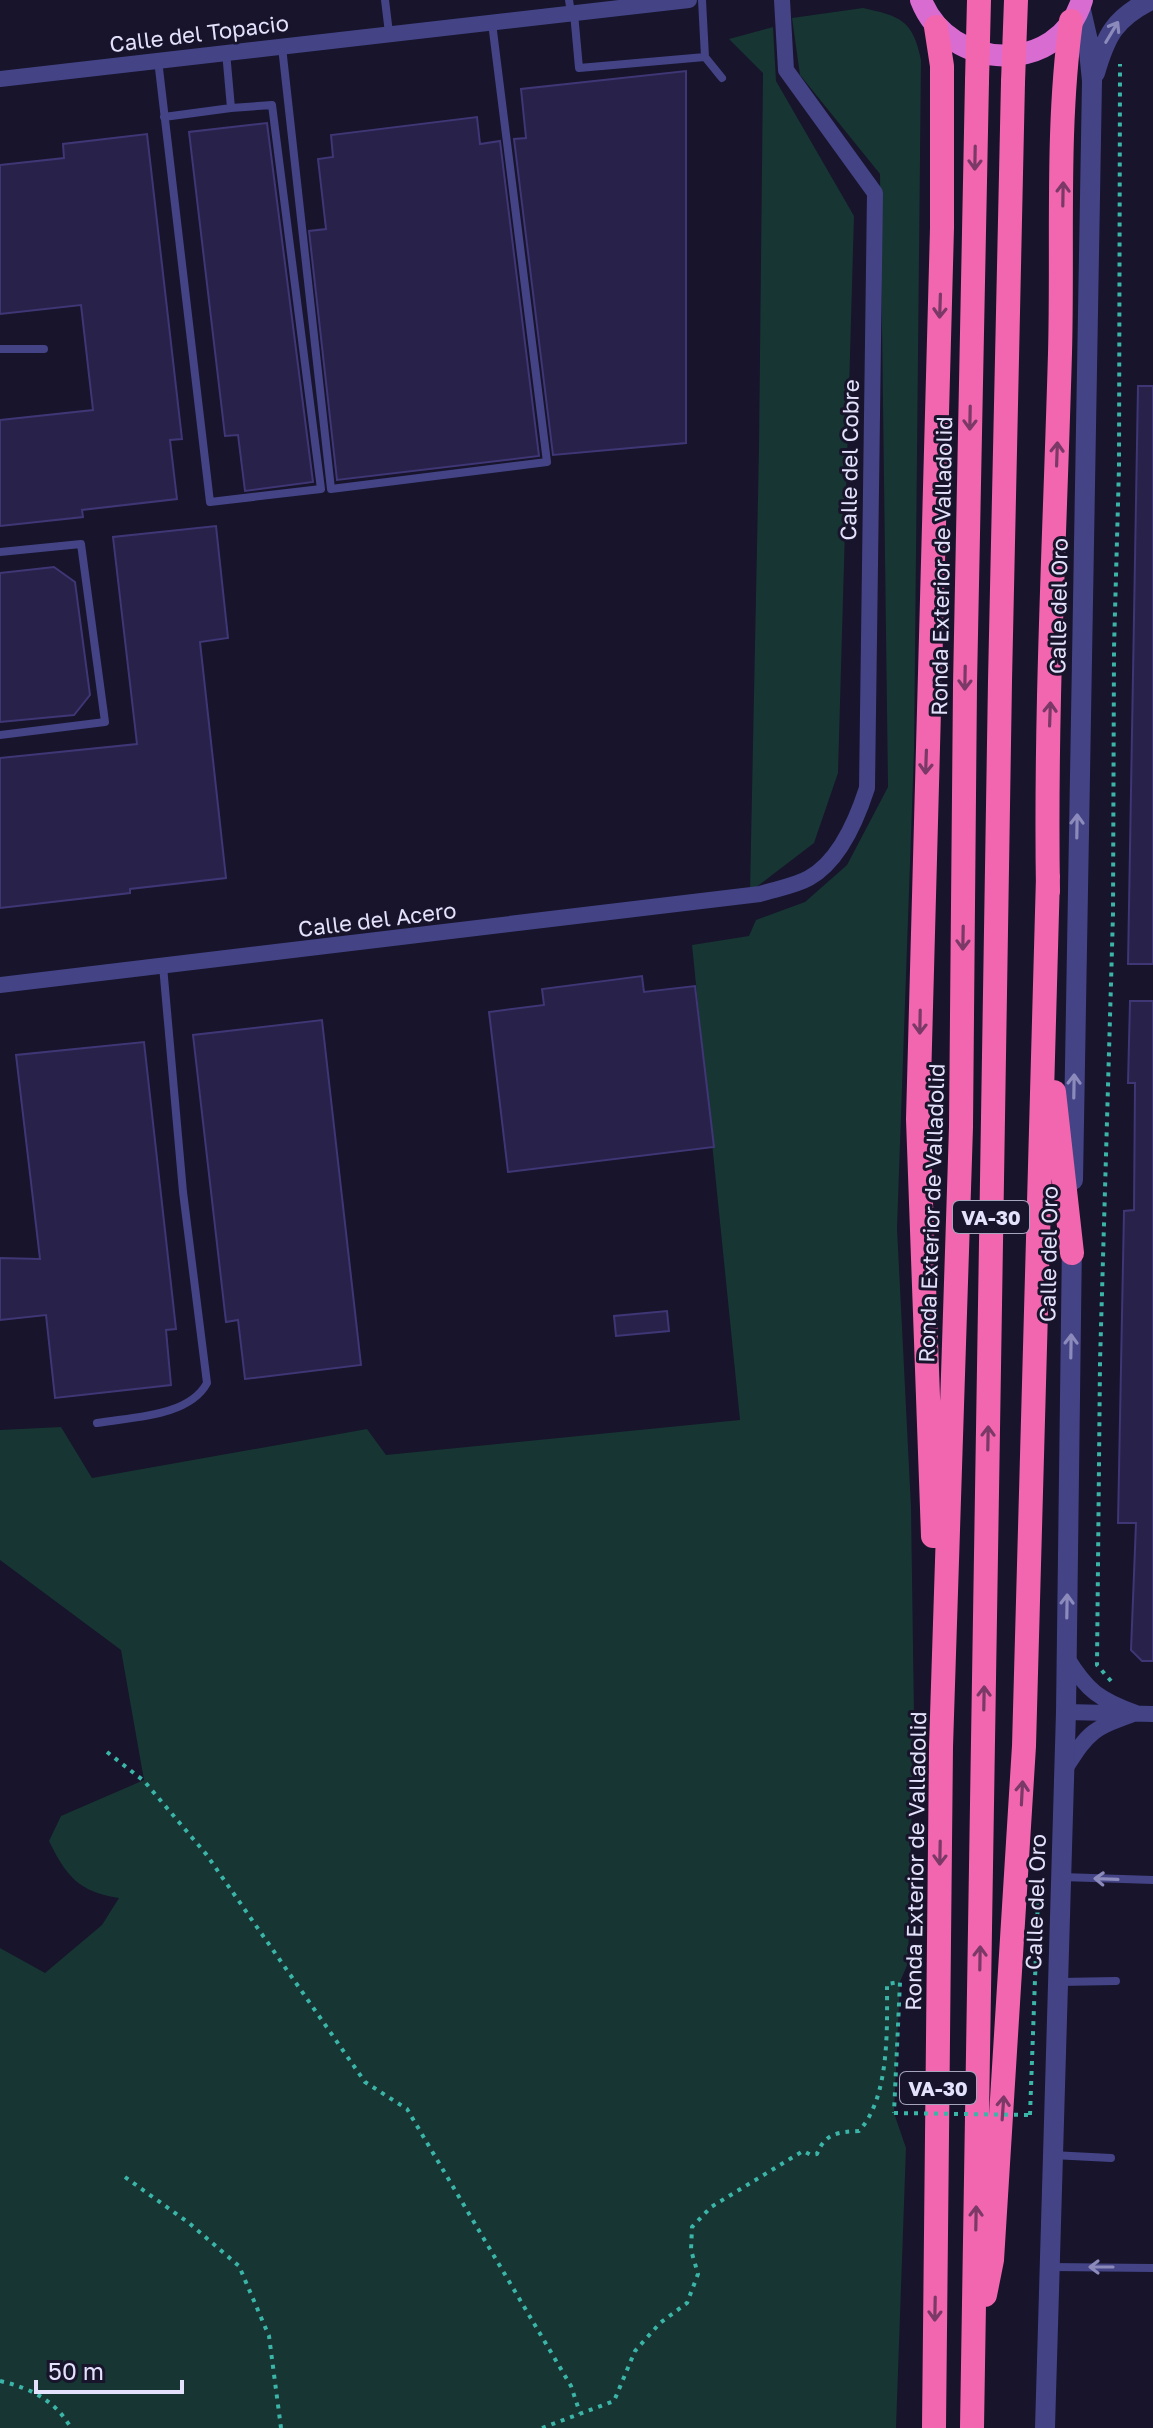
<svg xmlns="http://www.w3.org/2000/svg" width="1153" height="2428" font-family="'Golos Text',sans-serif">
<rect width="100%" height="100%" fill="#17142b"/>
<!-- green -->
<path fill="#173532" d="M863 8C900 16 913 20 921 60L914 751 897 1228 911 1507 914 1715 908 1963 900 1982 894 2113 906 2148 896 2428H0V1948L45 1973 102 1925 119 1898C79 1892 66 1876 49 1841L61 1816 144 1780 121 1650 0 1560V1430L61 1427 92 1478 367 1429 386 1455 740 1420 692 945 749 936 756 920 805 902 847 865 888 787 880 174 800 75 792 18Z
M773 27 776 81 854 216 838 773 814 843 750 892 759 447 763 73 729 39Z"/>
<!-- building -->
<path fill="#28224b" stroke="#3f3675" stroke-width="2" d="M686 71V443L553 455 514 139 526 138 521 89Z
M477 117 480 144 500 141 539 456 337 480 309 231 326 229 318 159 333 157 331 135Z
M267 123 313 482 245 491 238 435 225 436 189 132Z
M147 134 182 439 170 440 177 499 82 510 83 517 0 526V420L93 410 81 305 0 314V165L64 158 63 144Z
M1138 386H1153V964H1128Z
M216 526 228 638 200 642 226 878 130 889V893L0 908V758L137 744 113 537Z
M54 567 75 582 90 695 74 715 0 722V573Z
M642 976 644 992 695 986 714 1147 508 1172 489 1012 544 1005 542 989Z
M1130 1001H1153V1661H1142L1131 1650 1136 1523H1118L1124 1211 1134 1210 1135 1083H1128Z
M322 1020 361 1365 245 1379 238 1320 226 1322 193 1035Z
M144 1042 176 1329 166 1330 171 1385 55 1398 46 1315 0 1320V1258L40 1259 16 1055Z
M667 1311 669 1331 616 1336 614 1316Z"/>
<g fill="none" stroke-linecap="round" stroke-linejoin="round">
<!-- path -->
<path stroke="#3cb5a9" stroke-width="4" stroke-dasharray="4 6" stroke-linecap="butt" d="M1111 1681 1097 1665 1100 1362 1113 914 1114 648 1119 467 1120 64
M107 1752 144 1781 206 1854 365 2082 407 2109 571 2386 580 2413
M1030 2115 1038 1898
M125 2177 189 2223 239 2266 269 2336 281 2428
M0 2381C30 2388 55 2400 71 2428
M542 2428 614 2401 635 2351 660 2323 687 2303 698 2274 691 2250 692 2227 711 2207 803 2151 811 2155 817 2154C825 2133 838 2132 859 2131 890 2097 887 2028 887 1984L900 1982 894 2113"/>
<!-- service -->
<path stroke="#434386" stroke-width="8" d="M385 0 389 33
M569 0 571 13
M702 0 705 57 722 78
M574 13 579 68 705 57
M282 47 331 489 547 462 492 23
M158 60 210 502 321 489 272 105 231 108 226 52
M164 117 231 108
M0 349H44
M0 552 81 544 105 722 0 735
M97 1423C131 1417 189 1417 207 1383L183 1192 163 966
M1062 1877 1153 1880
M1060 1982 1116 1981
M1052 2155 1111 2158
M1050 2267 1153 2268"/>
<!-- minor -->
<path stroke="#434386" stroke-width="16" d="M0 79 689 0
M0 985 760 894C775 889 795 886 809 878 840 861 857 819 867 788L875 193 786 70 782 0
M1067 1658C1087 1691 1100 1700 1136 1713
M1066 1712 1153 1714
M1065 1769C1090 1730 1092 1729 1136 1713"/>
<!-- tertiary -->
<path stroke="#434386" stroke-width="20" d="M1095 73C1106 35 1115 18 1151 0
M1073 1180 1092 81 1088 41 1080 6
M1045 2428 1066 1712 1072 1240"/>
<!-- trunk -->
<path stroke="#d86cd1" stroke-width="22" d="M921 0C949 72 1059 76 1082 0"/>
<!-- motorway -->
<path stroke="#f266af" stroke-width="24" d="M1048 892C1045 712 1055 532 1060 353 1063 243 1056 130 1071 21
M1054 1092 1072 1253
M933 1536 918 1119 942 228V66L936 27
M985 2295 992 2260 1024 1746 1048 876
M934 2428 941 1747 961 1127 965 685 977 81
M972 2428 1000 681 1013 82"/>
<!-- path-bridge -->
<path stroke="#3cb5a9" stroke-width="4" stroke-dasharray="4 6" stroke-linecap="butt" d="M894 2113 1030 2115"/>
<!-- motorway-bridge -->
<path stroke="#f266af" stroke-width="24" d="M977 81 979 0
M1013 82 1016 0"/>
</g>
<!-- one-way arrows -->
<defs><path id="oneway-shaft" d="M-6 0H5M1.5-3L5.5 0L1.5 3" fill="none" stroke-width="1.6" stroke-linecap="round" stroke-linejoin="round" transform="scale(2)"/></defs>
<g stroke="#8b8abb">
<use href="#oneway-shaft" transform="translate(1112 32) rotate(-59)"/>
<use href="#oneway-shaft" transform="translate(1077 826) rotate(-89)"/>
<use href="#oneway-shaft" transform="translate(1074 1086) rotate(-89)"/>
<use href="#oneway-shaft" transform="translate(1071 1346) rotate(-89)"/>
<use href="#oneway-shaft" transform="translate(1067 1606) rotate(-89)"/>
<use href="#oneway-shaft" transform="translate(1106 1879) rotate(-178)"/>
<use href="#oneway-shaft" transform="translate(1101 2267) rotate(-180)"/>
</g>
<g stroke="#7a3966">
<use href="#oneway-shaft" transform="translate(975 158) rotate(91)"/>
<use href="#oneway-shaft" transform="translate(1063 194) rotate(-89)"/>
<use href="#oneway-shaft" transform="translate(940 306) rotate(92)"/>
<use href="#oneway-shaft" transform="translate(970 418) rotate(91)"/>
<use href="#oneway-shaft" transform="translate(1057 454) rotate(-88)"/>
<use href="#oneway-shaft" transform="translate(965 678) rotate(91)"/>
<use href="#oneway-shaft" transform="translate(1050 714) rotate(-88)"/>
<use href="#oneway-shaft" transform="translate(926 762) rotate(92)"/>
<use href="#oneway-shaft" transform="translate(963 938) rotate(91)"/>
<use href="#oneway-shaft" transform="translate(920 1022) rotate(91)"/>
<use href="#oneway-shaft" transform="translate(988 1438) rotate(-89)"/>
<use href="#oneway-shaft" transform="translate(984 1698) rotate(-89)"/>
<use href="#oneway-shaft" transform="translate(1022 1793) rotate(-87)"/>
<use href="#oneway-shaft" transform="translate(940 1853) rotate(91)"/>
<use href="#oneway-shaft" transform="translate(980 1958) rotate(-89)"/>
<use href="#oneway-shaft" transform="translate(1003 2108) rotate(-86)"/>
<use href="#oneway-shaft" transform="translate(976 2218) rotate(-89)"/>
<use href="#oneway-shaft" transform="translate(935 2309) rotate(91)"/>
</g>
<g text-anchor="middle" dominant-baseline="central" stroke-width="6" stroke-linejoin="round" paint-order="stroke">
<!-- shield labels -->
<g fill="#17142b" stroke="#a6a4bd" stroke-width="2">
<rect x="953" y="1201" width="76" height="32" rx="6"/>
<rect x="900" y="2072" width="76" height="32" rx="6"/>
</g>
<g font-size="20" font-weight="bold" fill="#e3e1fc">
<text x="991" y="1217">VA-30</text>
<text x="938" y="2088">VA-30</text>
</g>
<!-- street labels -->
<g font-size="22" fill="#e3e1fc" stroke="#17142b">
<text transform="translate(199 33) rotate(-7)">Calle del Topacio</text>
<text transform="translate(849 460) rotate(-89)">Calle del Cobre</text>
<text transform="translate(941 566) rotate(-89)">Ronda Exterior de Valladolid</text>
<text transform="translate(1058 606) rotate(-89)">Calle del Oro</text>
<text transform="translate(377 919) rotate(-7)">Calle del Acero</text>
<text transform="translate(931 1213) rotate(-88)">Ronda Exterior de Valladolid</text>
<text transform="translate(1048 1254) rotate(-89)">Calle del Oro</text>
<text transform="translate(915 1861) rotate(-89)">Ronda Exterior de Valladolid</text>
<text transform="translate(1035 1902) rotate(-88)">Calle del Oro</text>
</g>
</g>
<!-- scale -->
<path d="M36 2380v12h146v-12" fill="none" stroke="#e3e1fc" stroke-width="4"/>
<text x="48" y="2380" font-size="24" fill="#e3e1fc" stroke="#17142b" stroke-width="6" paint-order="stroke">50 m</text>
</svg>
